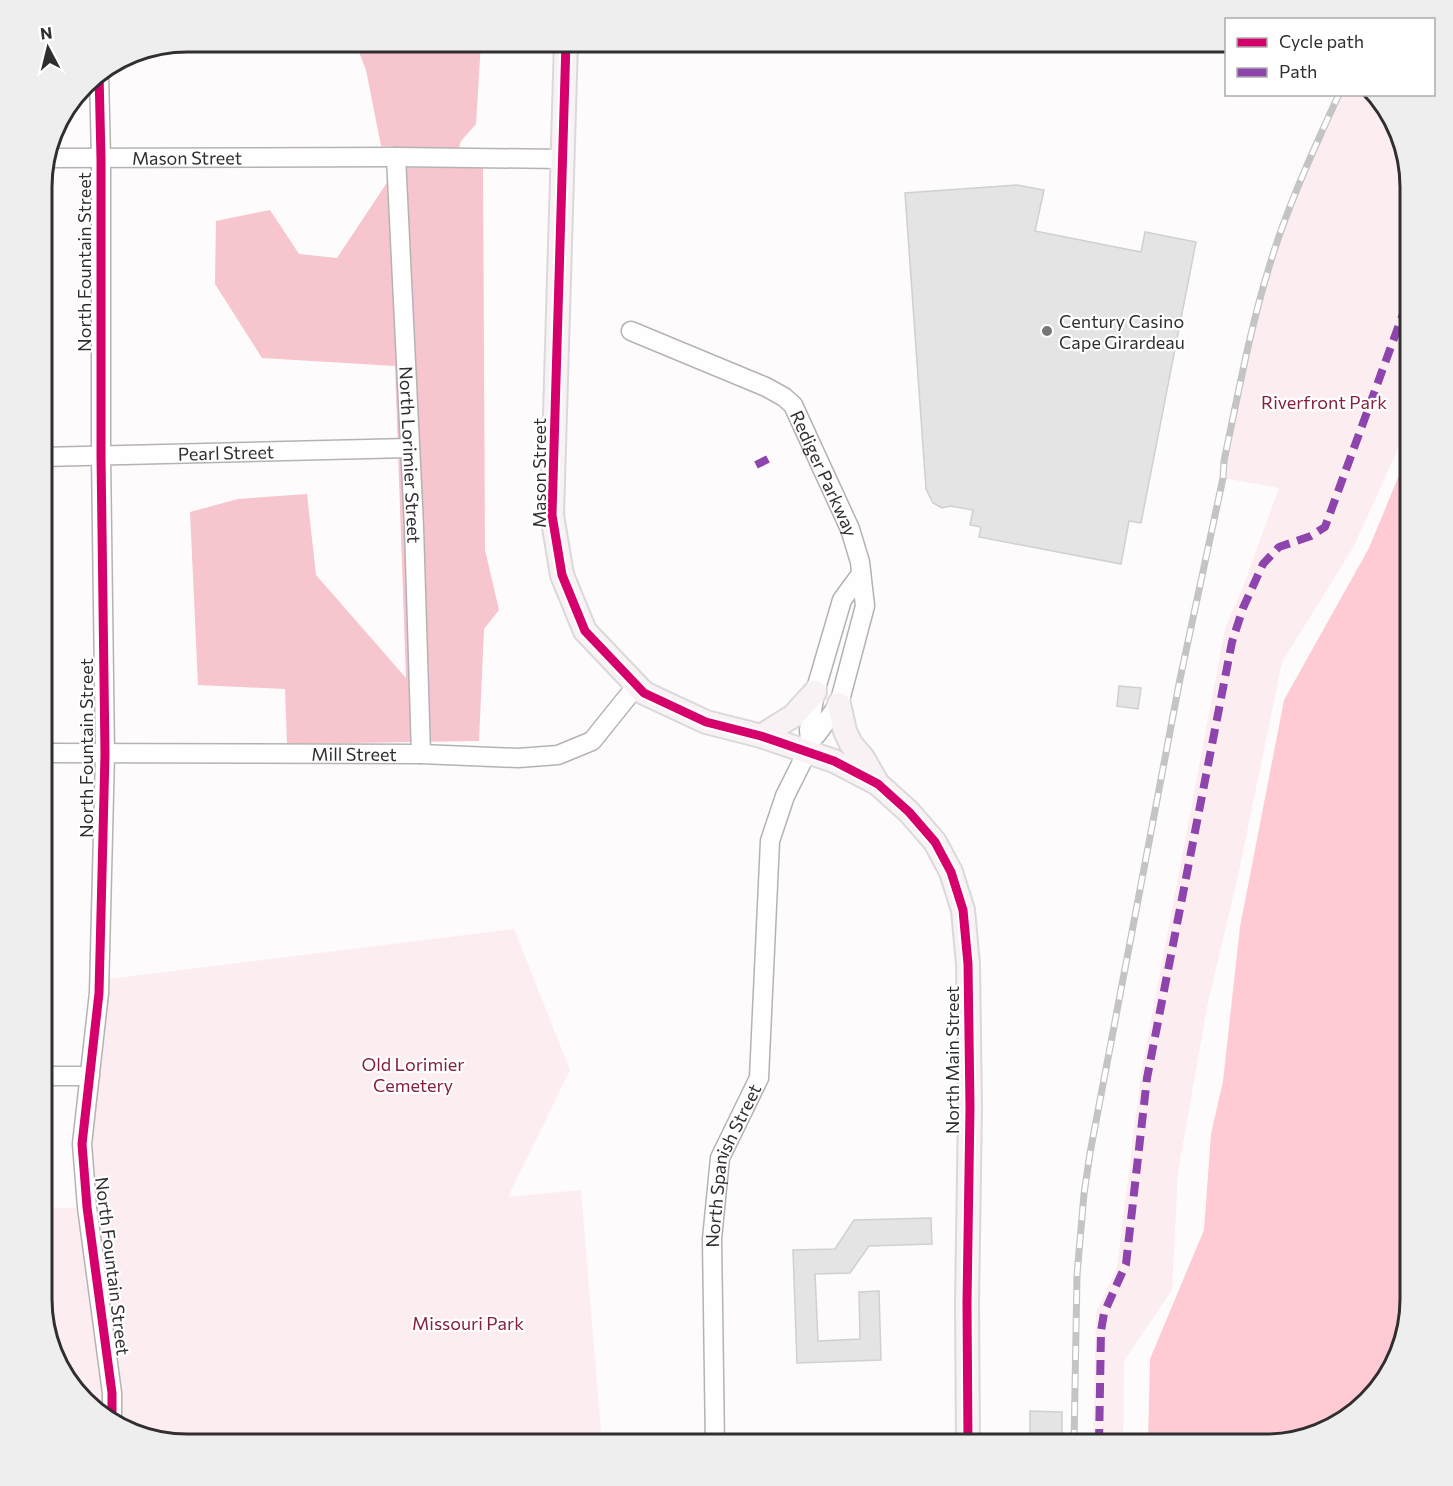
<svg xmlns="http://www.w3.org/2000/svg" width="1453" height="1486" font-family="Commissioner,sans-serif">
<rect width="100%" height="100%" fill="#fefbfc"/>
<!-- green -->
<path fill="#fcedf0" d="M1342 94 1377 95 1400 132 1411 187V420L1354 546 1282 662 1238 876 1208 1002 1178 1172 1172 1290 1124 1361 1123 1444H1093L1096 1313 1117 1267 1141 1073 1225 629 1244 584 1279 488 1223 478 1224 461C1238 395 1250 328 1270 264 1288 205 1316 150 1342 94Z
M514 929 570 1070 508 1197 581 1190 602 1444H187L123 1429 112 1420 82 1144 99 980Z
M87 1207 109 1418 78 1394 53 1354 42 1299V1209Z"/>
<!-- forest -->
<path fill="#f7c5ce" d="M355 42H481L476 124 461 141 458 151 381 146 366 70Z
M386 167 483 168 485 550 499 610 484 629 479 741 287 744 285 689 198 685 190 512 238 499 307 494 316 575 406 678 395 366 262 358 215 284 216 221 270 210 299 254 337 258 388 181Z"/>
<!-- water -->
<path fill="#fecad3" d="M1411 446V1299L1396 1363 1361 1408 1321 1433 1266 1444H1148L1150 1359 1204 1230 1211 1134 1223 1081 1240 927 1284 700 1369 548Z"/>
<!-- building -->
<path fill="#e4e4e4" stroke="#cfd0d0" stroke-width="1.5" d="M1017 185 1044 190 1035 231 1141 252 1145 232 1196 242 1141 523 1129 521 1121 564 979 537 981 527 970 525 973 510 950 506 942 508 933 503 926 489 905 193Z
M1119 686 1141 688 1138 709 1117 706Z
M931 1218 932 1244 869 1246 850 1273 815 1274 818 1341 860 1339 859 1292 879 1291 881 1360 797 1363 793 1250 835 1249 854 1220Z
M1030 1411 1062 1412V1444H1030Z"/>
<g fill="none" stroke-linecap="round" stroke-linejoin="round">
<!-- minor casing -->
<g stroke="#b5b2b3" stroke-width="21">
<g id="minor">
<path d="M99 73 101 159V456L105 754 99 993 82 1144 87 1207 112 1393V1420"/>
<path id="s1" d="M396 157 414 527 421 754"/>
<path id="s2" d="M47 158 396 157 561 159"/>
<path id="s3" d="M631 331 766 387 784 397 793 405 850 529 860 562 865 606 839 704 817 734 810 741"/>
<path id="s4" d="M42 457 409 448"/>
<path id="s5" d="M42 753 421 754 518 758 558 755 592 741 637 685"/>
<path d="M42 1076H90"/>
<path id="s6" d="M715 1444 712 1239 720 1158 759 1078 770 841 785 796 807 752 810 741 809 730 815 692 842 600 861 574"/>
</g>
</g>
<!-- major casing -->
<g stroke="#dad8d9" stroke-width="26">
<path id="major" d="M566 42 552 515 562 575 585 631 644 693 706 722 761 736 834 761 878 784 909 812 935 842 951 872 963 910 968 964 970 1107 967 1303 968 1444
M839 704 845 731 851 744 863 758 878 784
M761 736 793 716 815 692"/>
</g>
<!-- minor -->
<use href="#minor" stroke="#fffeff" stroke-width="18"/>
<!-- major -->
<use href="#major" stroke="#f9f2f4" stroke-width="22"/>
<!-- rail casing -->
<g stroke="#c4c4c4" stroke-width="7">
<path id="rail" d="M1074 1444 1077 1275 1084 1194 1090 1153 1180 679 1223 478 1224 461C1238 395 1250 328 1270 264 1287 207 1314 149 1339 94"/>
</g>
<!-- rail -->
<use href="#rail" stroke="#fff" stroke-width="4.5" stroke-dasharray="14" stroke-linecap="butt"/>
<!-- quiet -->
<path stroke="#8e44ad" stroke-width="8" stroke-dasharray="15 8" stroke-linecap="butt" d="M756 465 768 459
M1099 1444 1101 1331 1104 1313 1126 1264 1147 1078 1232 642 1243 608 1263 564 1279 547 1311 536 1325 527 1411 292"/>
<!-- cycleway casing -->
<g stroke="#fff" stroke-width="13">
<path id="cycleway" d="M566 42 552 515 562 575 585 631 644 693 706 722 761 736 834 761 878 784 909 812 935 842 951 872 963 910 968 964 970 1107 967 1303 968 1444
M99 73 101 159V456L105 754 99 993 82 1144 87 1207 112 1393V1420"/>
</g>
<!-- cycleway -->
<use href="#cycleway" stroke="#d6006c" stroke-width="9"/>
</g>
<!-- markers -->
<circle fill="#797677" stroke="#fff" stroke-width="2" cx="1047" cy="331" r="6"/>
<g text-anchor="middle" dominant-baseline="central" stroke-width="4.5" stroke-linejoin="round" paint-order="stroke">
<!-- street labels -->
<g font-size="18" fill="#312e2f" stroke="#fff">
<text stroke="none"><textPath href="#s2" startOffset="140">Mason Street</textPath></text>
<text transform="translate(84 262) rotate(-90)">North Fountain Street</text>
<text stroke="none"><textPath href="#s4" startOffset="184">Pearl Street</textPath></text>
<text stroke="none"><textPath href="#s1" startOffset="298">North Lorimier Street</textPath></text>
<text transform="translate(539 473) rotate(-90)">Mason Street</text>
<text stroke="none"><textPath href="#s3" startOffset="254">Rediger Parkway</textPath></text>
<text transform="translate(86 748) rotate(-90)">North Fountain Street</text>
<text stroke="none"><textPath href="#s5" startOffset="312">Mill Street</textPath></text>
<text transform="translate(952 1060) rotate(-90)">North Main Street</text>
<text stroke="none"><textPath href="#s6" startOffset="282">North Spanish Street</textPath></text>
<text transform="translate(113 1266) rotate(83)">North Fountain Street</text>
</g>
<!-- poi labels -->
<g font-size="18" fill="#312e2f" stroke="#fff" text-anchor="start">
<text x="1059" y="321">Century Casino<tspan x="1059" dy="21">Cape Girardeau</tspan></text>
</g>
<!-- park labels -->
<g font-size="18" fill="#851f3d" stroke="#fff">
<text x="1324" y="402">Riverfront Park</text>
<text x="413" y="1064">Old Lorimier<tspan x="413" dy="21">Cemetery</tspan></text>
<text x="468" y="1323">Missouri Park</text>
</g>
</g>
<!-- crop -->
<path d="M0 0H1453V1486H0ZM187 52H1265A135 135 0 0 1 1400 187V1299A135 135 0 0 1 1265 1434H187A135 135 0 0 1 52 1299V187A135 135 0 0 1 187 52Z" fill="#efeeee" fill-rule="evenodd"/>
<path fill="none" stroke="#312e2f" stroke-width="3" d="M187 52H1265A135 135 0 0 1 1400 187V1299A135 135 0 0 1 1265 1434H187A135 135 0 0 1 52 1299V187A135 135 0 0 1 187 52Z"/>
<!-- legend -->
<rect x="1225" y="18" width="210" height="78" fill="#ffffff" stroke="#adabac" stroke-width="1.5"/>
<rect x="1237" y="38" width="30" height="9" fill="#d6006c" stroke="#adabac" stroke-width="1.5"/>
<text x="1279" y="48" font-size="18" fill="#312e2f">Cycle path</text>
<rect x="1237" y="68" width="30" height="9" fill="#8e44ad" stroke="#adabac" stroke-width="1.5"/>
<text x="1279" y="78" font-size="18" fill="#312e2f">Path</text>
<!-- north arrow -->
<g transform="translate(48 48) rotate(353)" stroke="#ffffff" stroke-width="4.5" paint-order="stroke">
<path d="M0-4.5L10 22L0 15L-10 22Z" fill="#312e2f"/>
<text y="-9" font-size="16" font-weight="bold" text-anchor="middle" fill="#312e2f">N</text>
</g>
</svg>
